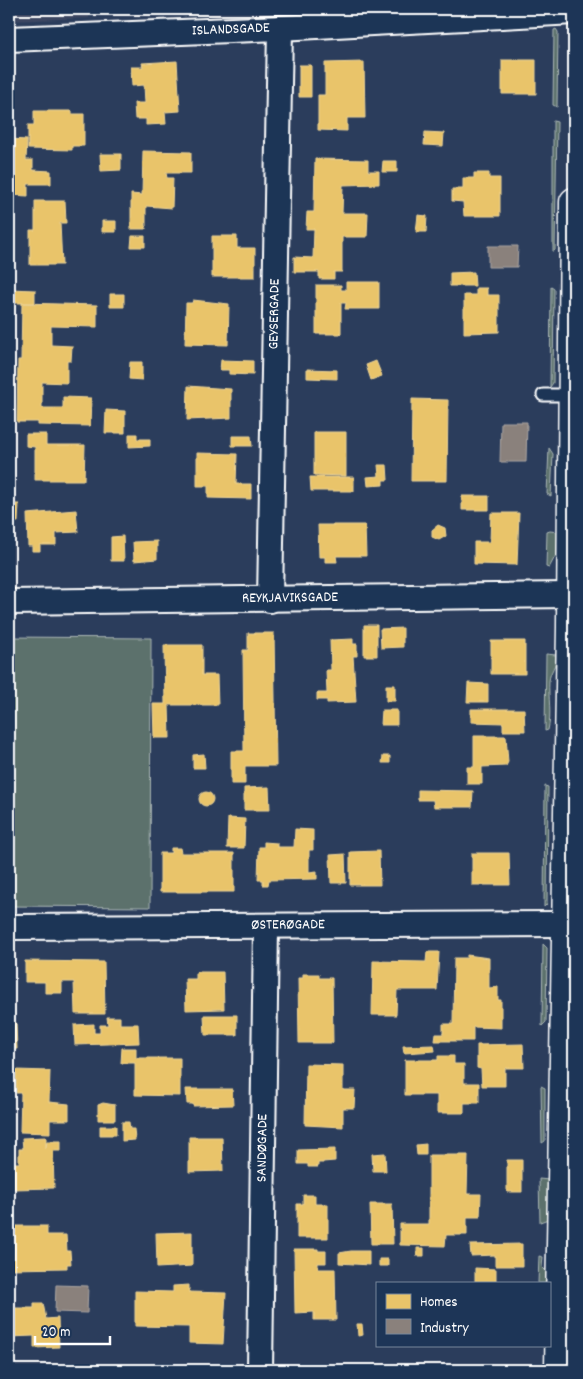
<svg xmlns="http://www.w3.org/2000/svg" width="583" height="1379" font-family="Dekko,sans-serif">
<rect width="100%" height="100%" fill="#2b3d5c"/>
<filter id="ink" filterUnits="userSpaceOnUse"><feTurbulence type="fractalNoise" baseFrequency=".02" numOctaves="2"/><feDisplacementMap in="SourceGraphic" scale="10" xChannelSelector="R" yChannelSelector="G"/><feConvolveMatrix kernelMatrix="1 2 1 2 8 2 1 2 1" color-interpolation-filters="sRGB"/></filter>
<g filter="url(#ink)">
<!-- built -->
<path fill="#3c4762" d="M9 9H89V18L9 21Z"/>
<!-- green -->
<path fill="#5b716c" stroke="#adb8b6" d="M556 29 558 32 557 107 553 105 554 30Z
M553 121 557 122 555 250 553 252Z
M551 287 554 289 553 383 550 387Z
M549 448 553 454 551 496 547 494Z
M550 531 558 532 557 553 549 568 546 567 547 532Z
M9 637 151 638 150 907 9 906Z
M546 654 556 655C557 667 550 670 549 681 548 698 552 714 548 730L545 731Z
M545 786 548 787 547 904 544 907Z
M543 944 547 948 546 1022 542 1026Z
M541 1086 545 1088V1141L542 1143Z
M539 1179 549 1180 548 1219 540 1222Z
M539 1256 543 1257 542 1267 549 1274V1283H538Z"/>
<!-- homes -->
<path fill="#e9c46a" stroke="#f0d697" d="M502 60H536V94H502Z
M177 61 180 111 165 112 166 124 146 125V119H135L134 103H145L144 85 132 86 131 67H143L142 63Z
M364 62 365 118H347V131L318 130V95H325V63Z
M299 65H311V97H299Z
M34 111H72V114H84V146H72V150L28 149V125H34Z
M425 132 444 133 443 146 424 145Z
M9 139 27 140 26 160H33V170L51 171V184H28V196L9 195Z
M143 151 191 152V173H166L167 178H173L172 208 146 206V229H131V194L142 195Z
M100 154H121V170L101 171Z
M315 159 368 160V171H379V184L343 185 342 213H368L367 237H342V272H334V279H319V272H294V257L313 258 314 229H306L307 212H314Z
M383 161H397V172H382Z
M474 173H489V178H500V216H464L463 202 452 201V189H463V178H474Z
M35 201H65L66 223H60L62 265H30V230H35Z
M418 215 427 216 426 232H416Z
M102 221H116V232H102Z
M132 236H145V247H131Z
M212 236H237V248H255V277H212Z
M474 272 475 286H450V273Z
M346 282H379V309H345L346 303H341V334H316V285H341V290H346Z
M476 288H487V295H499V332L464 333V295H476Z
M9 289 35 290V303H9Z
M110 294H124V307H110Z
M193 300 229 304 228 345 185 344 186 303H192Z
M22 303 97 305V327L51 326V345L72 346 71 361H67V383L42 382V408H63V397L91 398 90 426 38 425V422H17L18 360H21Z
M221 360 253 361V375L229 374V370H220Z
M376 361 382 376 371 380 366 365Z
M130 362H142V380L129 379Z
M307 369 337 370V379L307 378Z
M188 386 231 389V418L187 420Z
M412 399 448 400 447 481H411Z
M106 410 125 411V433H105Z
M314 432H346V476L314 475Z
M26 434H46V445H85L84 480H35V447L26 446Z
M129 434H137V439H150V446L129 447Z
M232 436H251L252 446H232Z
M197 453 237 454 236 484H251V499L208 498V486H197Z
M378 465H387L388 480H383V485L368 486 367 477 379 476Z
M310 477H354V491H311Z
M462 496H489V510H462Z
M9 504H19L18 522H9Z
M76 510 78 532 56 533V545H40V551H32V546H28L27 514Z
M491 513H519L517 565 474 564V542H490Z
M318 525H365L366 556H336L337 562H325V557H319Z
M438 525 445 528 446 536 439 540 432 537V530Z
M123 536 124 561H111V537Z
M157 541V559L134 561 133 542Z
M364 625H377V656H364Z
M403 628V647L381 648 380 629Z
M248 633H274L276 766H245V784H231V751H244L243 650H248Z
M353 639V644H357V656H353L356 702 327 703V700H317V693H327L326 670H331L330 640Z
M491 641H525V674H491Z
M164 645H202V675H217L218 705H169L170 738H154L153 704H165Z
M468 683 488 684V702H467Z
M386 685H395V701H386Z
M471 709H524L525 731H503V723L471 722Z
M382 710H397V725H381Z
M474 736H506L508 762 506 766 482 767V784H467V767H474Z
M204 754 205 768H193V755Z
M383 756H390V763H382Z
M269 787 270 810H244V788Z
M418 790 473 791 472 807H434L433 800H418Z
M199 799a7 7 0 1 1 14 0a7 7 0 1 1-14 0Z
M228 818 245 819 244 848H227Z
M295 829 313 830V850H309V872L317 871V879L269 880 268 885H263V880H258L259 847H264V842L277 843V847H294Z
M171 848H180L181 853H234V892H160V853H171Z
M379 851 380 885H350V852Z
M472 853H509L510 885H472Z
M345 854 346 883H331L330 855Z
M427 952H439L437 990H397L396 1015H372L373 961 426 962Z
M467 955 489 958V988L498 987V1000H501V1028L473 1027V1041H435L436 1034H443V1024H453L454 958H467Z
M25 961 104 962 105 1014H75L74 982H62V993H45V982H25Z
M196 972H223L224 1009 186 1010 185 979H196Z
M303 974H319V978H332L333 1043H299L298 978H303Z
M204 1015H237V1035H205Z
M9 1016H13V1023H16L17 1049H9Z
M107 1017H120V1024H138L139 1043 75 1045 74 1025 94 1024V1033H100V1025H108Z
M523 1044 524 1068H505V1086H482L481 1069 477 1068V1045Z
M434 1045 435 1051 404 1053 403 1046Z
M122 1048H136V1058H180V1096L135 1095V1063H121Z
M438 1056H454V1064H464V1083H479V1103H464V1113H437V1095H405V1060H438Z
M306 1064 343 1065V1090H355L354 1108H343V1127L305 1125Z
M16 1070 50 1071 49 1102 69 1104V1120H50V1133L20 1132 21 1093H16Z
M186 1089H232L233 1105 193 1106V1104H187Z
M103 1103 115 1105V1120H98V1105Z
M122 1122H129L130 1129H134L135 1140 122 1141Z
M100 1126H116V1135H100Z
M46 1137V1148L47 1141H61V1151H53L54 1188 14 1189 13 1163H19V1149H23L22 1138Z
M189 1137H222L223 1171 189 1172Z
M426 1144V1155H417L416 1145Z
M335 1149V1161L323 1162V1163H318V1167H308V1164H298V1150Z
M385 1153 386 1171H373L372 1154Z
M429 1155H468L467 1194H481L480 1217H467V1235H446L445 1246 400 1245V1224H429Z
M507 1160H522V1192H507Z
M303 1195H315V1204H328V1238H297V1204H303Z
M370 1204H392L393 1244H371Z
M9 1226H47V1235H66L67 1251H70L71 1264H67V1268L10 1269Z
M192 1232V1266L157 1268 156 1233Z
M522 1244V1266H495V1255L471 1256 470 1245Z
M417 1248H424V1256H417Z
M294 1249H318V1251H326V1263H318V1269H335L336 1320H314V1312L295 1313Z
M351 1251H369V1265L339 1263V1253Z
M379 1259H388V1266H379Z
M475 1268 496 1269V1283H475Z
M189 1285V1292L226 1293 223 1344 189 1343V1327L135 1326V1291L173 1292V1286Z
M34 1303H43L46 1319 58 1318 59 1347 34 1348V1336L9 1337V1308H34Z
M357 1324H362L363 1335 358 1336Z"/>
<!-- industry -->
<path fill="#8a817c" stroke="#ada7a3" d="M488 246H518L517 267H488Z
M501 422H527L526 462H500Z
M56 1285 88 1286 87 1313 55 1312Z"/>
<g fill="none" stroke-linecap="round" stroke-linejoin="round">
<!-- service casing -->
<g stroke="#fff" stroke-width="15">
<path id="service" d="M543 395H574"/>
</g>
<!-- minor casing -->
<g stroke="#fff" stroke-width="28">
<g id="minor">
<path id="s1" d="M9 39 280 28 574 12"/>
<path id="s2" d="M270 600 280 28"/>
<path id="s3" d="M9 602 571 595"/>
<path id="s4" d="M9 927 566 924"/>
<path id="s5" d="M260 1370 266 926"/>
</g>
</g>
<!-- tertiary casing -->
<g stroke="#fff" stroke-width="31">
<path id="tertiary" d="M559 1370 571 627 574 202"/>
</g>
<!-- service -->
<use href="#service" stroke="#1d3557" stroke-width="11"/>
<!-- minor -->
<use href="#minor" stroke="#1d3557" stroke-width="24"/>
<!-- tertiary -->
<use href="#tertiary" stroke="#1d3557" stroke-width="28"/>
</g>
</g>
<g text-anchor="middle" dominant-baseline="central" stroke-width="5" stroke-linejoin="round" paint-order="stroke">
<!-- street labels -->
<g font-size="15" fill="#fff" stroke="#1d3557">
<text stroke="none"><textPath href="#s1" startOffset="222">ISLANDSGADE</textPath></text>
<text stroke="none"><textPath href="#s2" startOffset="286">GEYSERGADE</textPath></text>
<text stroke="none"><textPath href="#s3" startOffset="281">REYKJAVIKSGADE</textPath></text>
<text stroke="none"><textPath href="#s4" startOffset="279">ØSTERØGADE</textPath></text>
<text stroke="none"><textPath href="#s5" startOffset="222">SANDØGADE</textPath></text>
</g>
</g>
<!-- margin -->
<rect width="583" height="1379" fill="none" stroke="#1d3557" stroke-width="30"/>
<rect x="15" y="15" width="553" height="1349" fill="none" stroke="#fff" stroke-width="2" filter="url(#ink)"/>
<!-- legend -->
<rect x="376" y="1282" width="175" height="65" fill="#1d3557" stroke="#77869a"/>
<rect x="386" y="1294" width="25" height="15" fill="#e9c46a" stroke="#77869a"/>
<text x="420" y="1306" font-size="15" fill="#ffffff">Homes</text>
<rect x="386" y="1319" width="25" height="15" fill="#8a817c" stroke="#77869a"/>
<text x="420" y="1332" font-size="15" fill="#ffffff">Industry</text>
<!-- scale -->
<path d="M35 1336v8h75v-8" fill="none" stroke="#ffffff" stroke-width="2.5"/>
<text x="42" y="1336" font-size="15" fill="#ffffff" stroke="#1d3557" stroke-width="4" paint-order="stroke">20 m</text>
</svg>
